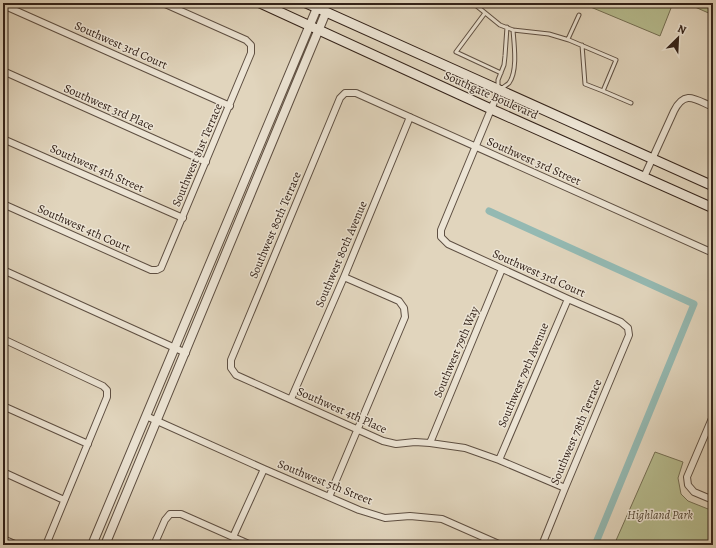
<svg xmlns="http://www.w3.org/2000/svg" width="716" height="548" font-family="Alegreya,serif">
<rect width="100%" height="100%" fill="#e1d5bd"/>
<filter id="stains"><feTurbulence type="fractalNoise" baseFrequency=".005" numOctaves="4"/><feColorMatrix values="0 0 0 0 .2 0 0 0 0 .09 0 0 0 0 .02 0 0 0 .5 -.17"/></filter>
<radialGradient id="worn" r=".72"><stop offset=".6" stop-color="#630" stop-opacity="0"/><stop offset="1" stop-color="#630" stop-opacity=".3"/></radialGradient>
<!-- green -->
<path fill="#b6bc8f" stroke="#746f54" d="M581 3H673L660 36Z
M686 3H713V15Z
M655 452 683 462 678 478 681 494 688 501 713 511V545H614Z"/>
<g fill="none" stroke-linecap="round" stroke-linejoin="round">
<!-- canal -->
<path stroke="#94b9b2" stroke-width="7" d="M489 211 694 304 595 545"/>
<!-- service casing -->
<g stroke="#5e4f42" stroke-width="5">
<path id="service" d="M473 3 500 25 513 30 549 34 569 40 616 60 603 91 585 84 582 45
M485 13 456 52 501 73
M568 39 579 15
M498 87V80L504 65 505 56 507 27
M501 89C503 87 507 85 509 83 518 71 514 44 513 30
M603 91 631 103"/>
</g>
<!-- minor casing -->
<g stroke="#5e4f42" stroke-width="8">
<path id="minor" d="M3 5 230 106
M3 71 206 162
M499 90 441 230V237L448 244 568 299 621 322 628 328 629 335 565 488 542 545
M3 139 183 218
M644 177 674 111C685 89 696 100 713 107
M3 204 151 270H157L161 268 251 53V45L246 40 163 3
M3 270 186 353
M3 339 103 386 107 390V397L46 545
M291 399 344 277 410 117
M3 406 88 444
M146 416 264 469 359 510 385 518 410 516 442 519 501 545
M713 416 687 477 688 485 694 492 713 500
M430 443 502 269
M499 460 568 299
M3 472 64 500
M565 488 499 460 465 448 430 443 415 442 396 444 383 441 236 375 231 368V360L340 98 345 93H356L713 253
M329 497 405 317 404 308 399 301 344 277
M233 537 264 469
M3 539 17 545
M154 545 165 520 170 514H181L251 545"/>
</g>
<!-- tertiary casing -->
<g stroke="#5e4f42" stroke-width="10">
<path id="tertiary" d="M92 545 317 8
M105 545 326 12"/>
</g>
<!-- secondary casing -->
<g stroke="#332219" stroke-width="11">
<path id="secondary" d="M260 3 491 109 713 208
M306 3 713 186"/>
</g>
<!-- service -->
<use href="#service" stroke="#ece4d4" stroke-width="3"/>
<!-- minor -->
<use href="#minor" stroke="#ece4d4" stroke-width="6"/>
<!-- tertiary -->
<use href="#tertiary" stroke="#ece4d4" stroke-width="8"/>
<!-- secondary -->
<use href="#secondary" stroke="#ece4d4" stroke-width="9"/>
</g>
<g text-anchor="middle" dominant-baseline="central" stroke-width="3" stroke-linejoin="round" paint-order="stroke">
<!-- street labels -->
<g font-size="12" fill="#332219" stroke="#ece4d4">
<text transform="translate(121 45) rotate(24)">Southwest 3rd Court</text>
<text transform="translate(491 95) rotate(24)">Southgate Boulevard</text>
<text transform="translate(109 107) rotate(24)">Southwest 3rd Place</text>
<text transform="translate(197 155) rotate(-67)">Southwest 81st Terrace</text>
<text transform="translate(534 161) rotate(24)">Southwest 3rd Street</text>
<text transform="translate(97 168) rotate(24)">Southwest 4th Street</text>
<text transform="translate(275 225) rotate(-67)">Southwest 80th Terrace</text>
<text transform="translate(84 228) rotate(24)">Southwest 4th Court</text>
<text transform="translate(341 254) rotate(-67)">Southwest 80th Avenue</text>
<text transform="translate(539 273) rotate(24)">Southwest 3rd Court</text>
<text transform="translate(456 352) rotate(-67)">Southwest 79th Way</text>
<text transform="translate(523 375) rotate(-67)">Southwest 79th Avenue</text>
<text transform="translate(342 410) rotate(24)">Southwest 4th Place</text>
<text transform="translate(576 432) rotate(-67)">Southwest 78th Terrace</text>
<text transform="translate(325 482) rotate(22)">Southwest 5th Street</text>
</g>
<!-- park labels -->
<g font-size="12" font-style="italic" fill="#544836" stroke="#ece4d4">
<text x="660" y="515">Highland Park</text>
</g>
</g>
<!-- margin -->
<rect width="716" height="548" fill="none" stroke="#e1d5bd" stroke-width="16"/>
<rect x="4" y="4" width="708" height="540" fill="none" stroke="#332219" stroke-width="2"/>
<rect x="8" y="8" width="700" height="532" fill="none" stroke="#332219"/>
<!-- north arrow -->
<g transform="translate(678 38) rotate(24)" stroke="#ece4d4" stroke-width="3" paint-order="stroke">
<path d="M0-3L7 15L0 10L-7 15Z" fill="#332219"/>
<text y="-6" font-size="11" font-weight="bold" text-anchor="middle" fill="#332219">N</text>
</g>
<rect width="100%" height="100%" filter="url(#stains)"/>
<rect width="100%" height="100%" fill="url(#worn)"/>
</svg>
